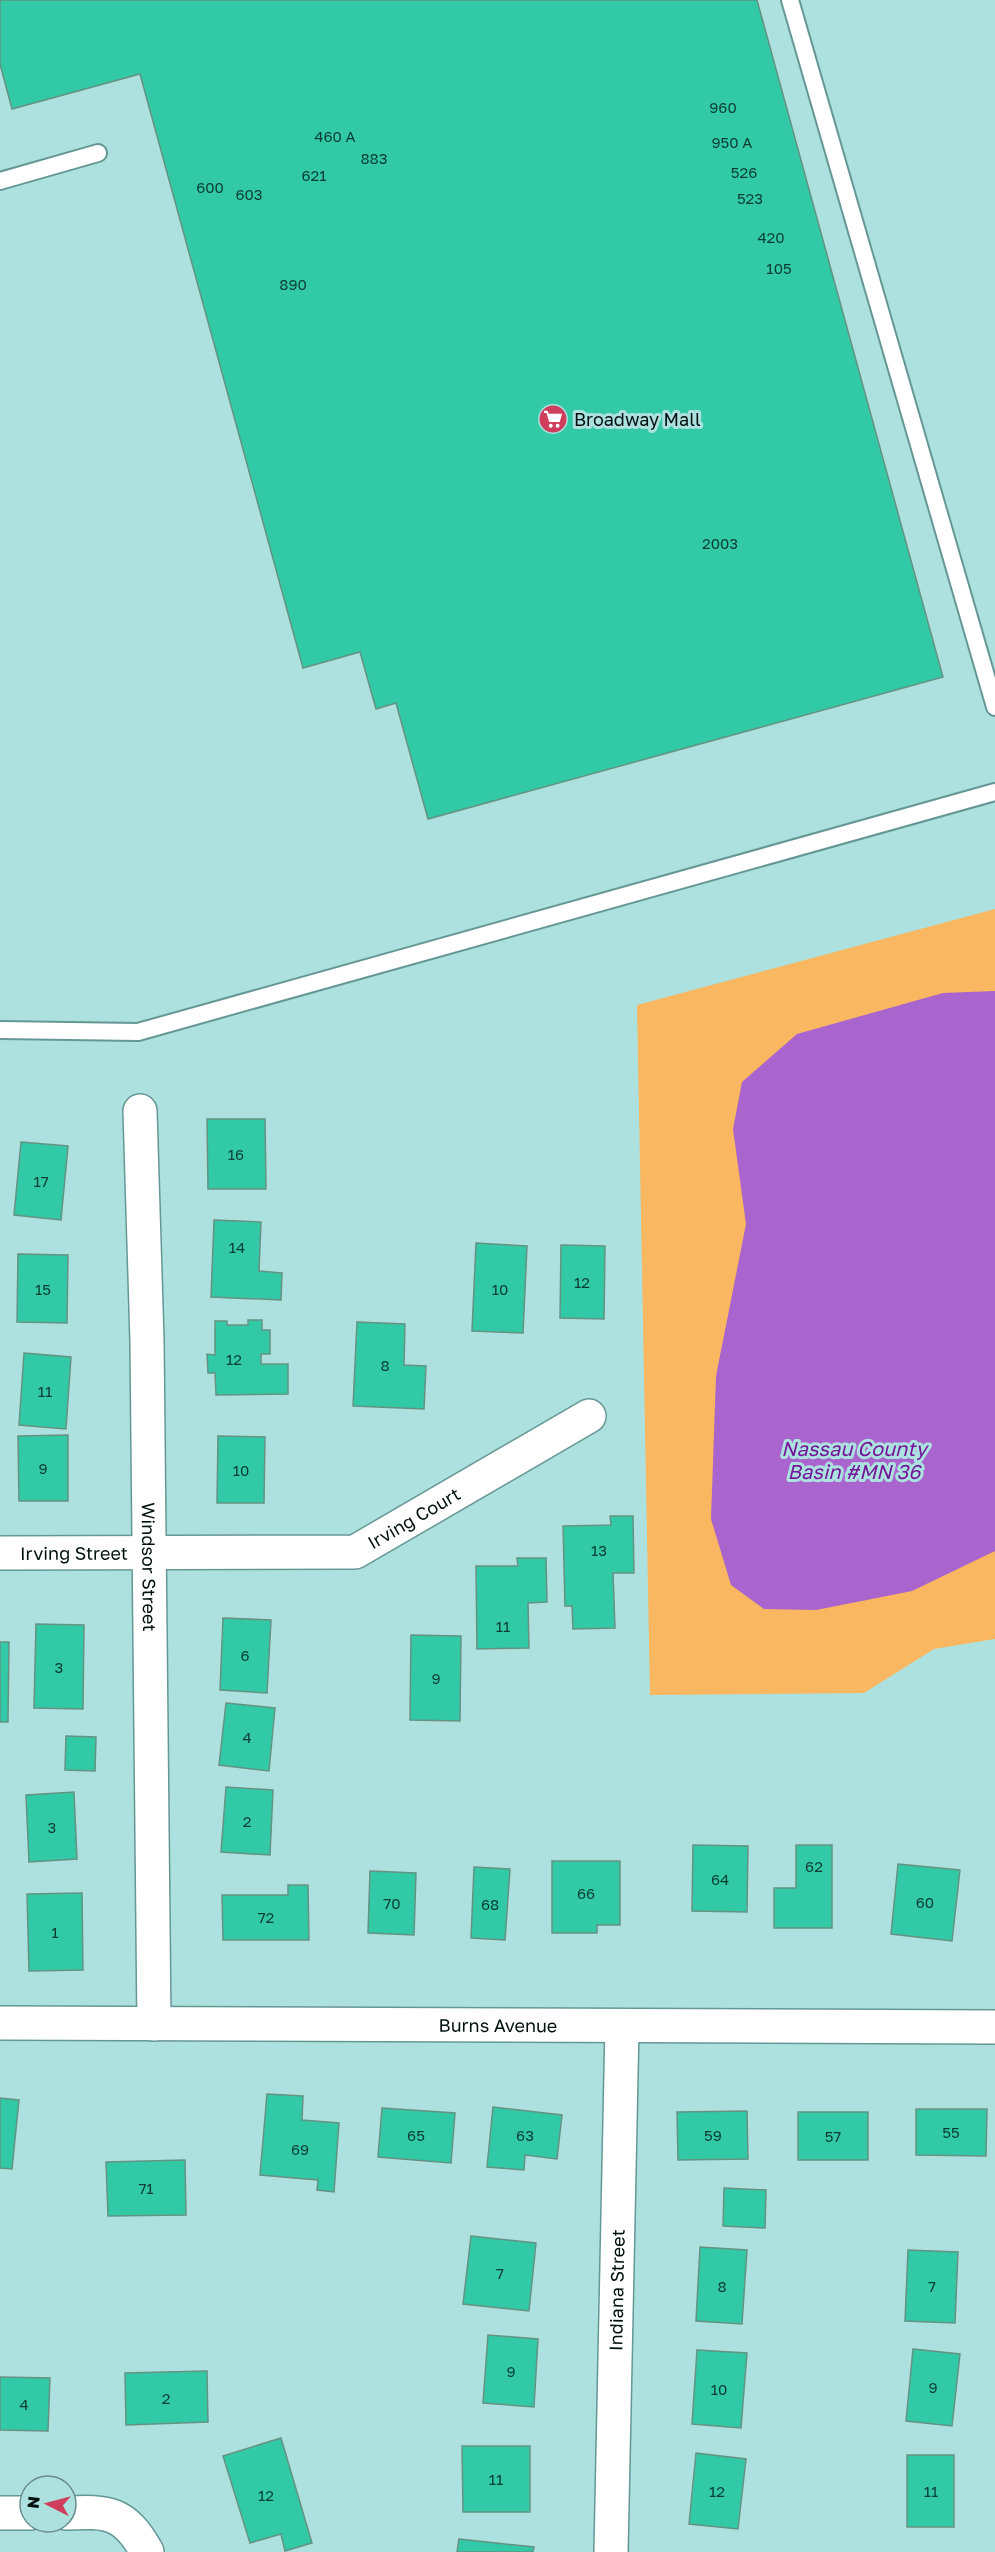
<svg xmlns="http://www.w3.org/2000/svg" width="995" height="2552" font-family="'Golos Text',sans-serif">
<rect width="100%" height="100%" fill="#ade1df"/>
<!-- green -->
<path fill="#f8b760" d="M995 909V1639L934 1649 864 1693 650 1695 637 1005Z"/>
<!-- water -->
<path fill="#a964cd" d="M995 991V1551L912 1591 816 1610 764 1609 731 1585 711 1519 716 1376 746 1224 733 1129 742 1082 797 1034 943 993Z"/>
<!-- building -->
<path fill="#32c9a6" stroke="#659284" stroke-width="1.5" d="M0 0H757L943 677 428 819 396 703 376 709 360 652 303 668 140 74 12 109 0 64Z
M207 1119H265L266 1189H208Z
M21 1142 68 1146 61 1220 14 1215Z
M214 1220 261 1222 259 1271 282 1273 281 1300 211 1297Z
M476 1243 527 1246 523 1333 472 1331Z
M561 1245 605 1246 604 1319 560 1318Z
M18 1254 68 1255 67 1323 17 1322Z
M248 1320H262V1330H270V1354H261V1364H288V1394L216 1395 215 1373H208L207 1354 215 1355V1321H227V1325H248Z
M357 1322 405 1324 404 1365 426 1366 424 1409 353 1406Z
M24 1353 71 1357 66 1429 19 1425Z
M68 1435V1501H19L18 1436Z
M218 1436 265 1437 264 1503H217Z
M610 1516H633L634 1573H613L615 1628 573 1629 572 1606H565L563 1526 611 1525Z
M517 1558H546L547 1602 528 1603 529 1648 477 1649 476 1566H518Z
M223 1618 271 1620 267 1693 220 1690Z
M36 1624 84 1625 83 1709 34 1708Z
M411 1635 461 1636 460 1721 410 1720Z
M0 1642H9L8 1722H0Z
M226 1703 275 1708 269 1771 219 1765Z
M66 1736 96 1737 95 1771 65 1770Z
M226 1787 273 1790 270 1855 221 1852Z
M74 1792 77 1859 29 1862 26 1795Z
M693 1845 748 1846 747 1912 692 1911Z
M796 1845H832V1928H774V1888H796Z
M552 1861H620V1925H597V1933H552Z
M898 1864 960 1870 952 1941 891 1934Z
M474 1867 510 1869 505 1940 471 1938Z
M370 1871 416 1873 414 1935 368 1933Z
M288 1885H308L309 1940H223L222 1895H288Z
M82 1893 83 1970 29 1971 27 1894Z
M267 2094 303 2096 302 2120 339 2123 334 2192 317 2190 318 2180 260 2175Z
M0 2098 19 2100 12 2169 0 2168Z
M493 2107 562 2115 557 2159 525 2155 524 2170 487 2167Z
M382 2108 455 2113 451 2163 378 2157Z
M916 2109H987L986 2156 916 2155Z
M747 2111 748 2159 678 2160 677 2112Z
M798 2112H868V2160H798Z
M185 2160 186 2215 108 2216 106 2162Z
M724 2188 766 2190 765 2228 723 2226Z
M471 2236 536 2243 529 2311 463 2304Z
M700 2247 747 2250 742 2324 696 2321Z
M908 2250 958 2252 955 2323 905 2321Z
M488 2335 538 2339 534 2407 483 2403Z
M913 2349 960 2354 952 2426 906 2421Z
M697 2350 747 2353 741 2428 692 2424Z
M207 2371 208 2422 126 2425 125 2373Z
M0 2377 50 2378 48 2431 0 2430Z
M281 2438 312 2543 285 2551 281 2534 250 2543 223 2456Z
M462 2446H530V2512H463Z
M696 2453 746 2459 738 2529 689 2524Z
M907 2455H954V2527H907Z
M459 2539 534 2547 533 2552H457Z"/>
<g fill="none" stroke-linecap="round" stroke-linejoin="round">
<!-- lane casing -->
<g stroke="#659795" stroke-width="20">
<path id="lane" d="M790 0 995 707
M0 181 98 153
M0 1030 138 1032 995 792"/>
</g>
<!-- street casing -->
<g stroke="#659795" stroke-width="36">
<g id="street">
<path id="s1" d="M140 1111 147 1341 154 2024"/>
<path id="s2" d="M0 1553 355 1552 589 1416"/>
<path id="s3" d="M0 2023 995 2027"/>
<path d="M0 2513H30"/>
<path d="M66 2513C108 2511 125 2512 147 2552"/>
<path id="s4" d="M611 2552 622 2026"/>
</g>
</g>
<!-- lane -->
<use href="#lane" stroke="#fff" stroke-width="16"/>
<!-- street -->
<use href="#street" stroke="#fff" stroke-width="33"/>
</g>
<!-- icons -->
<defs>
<g id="supermarket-disc" transform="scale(1.5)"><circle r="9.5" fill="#cf3f5d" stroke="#ade1df"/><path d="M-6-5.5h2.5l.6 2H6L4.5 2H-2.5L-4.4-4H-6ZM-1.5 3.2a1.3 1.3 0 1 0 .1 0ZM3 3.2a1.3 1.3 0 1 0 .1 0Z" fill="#fff"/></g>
</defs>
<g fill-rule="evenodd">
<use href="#supermarket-disc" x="553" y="419"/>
</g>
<g text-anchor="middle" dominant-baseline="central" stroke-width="6" stroke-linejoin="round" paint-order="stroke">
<!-- number labels -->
<g font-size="15" fill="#0c3e35">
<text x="723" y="107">960</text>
<text x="335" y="136">460 A</text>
<text x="732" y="142">950 A</text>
<text x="374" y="158">883</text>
<text x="744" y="172">526</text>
<text x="314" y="175">621</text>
<text x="210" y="187">600</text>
<text x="249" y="194">603</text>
<text x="750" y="198">523</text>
<text x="771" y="237">420</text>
<text x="779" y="268">105</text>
<text x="293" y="284">890</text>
<text x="720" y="543">2003</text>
<text x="236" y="1154">16</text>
<text x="41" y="1181">17</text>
<text x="237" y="1247">14</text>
<text x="582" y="1282">12</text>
<text x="43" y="1289">15</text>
<text x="500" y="1289">10</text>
<text x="234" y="1359">12</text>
<text x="385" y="1365">8</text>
<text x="45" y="1391">11</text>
<text x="43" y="1468">9</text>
<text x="241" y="1470">10</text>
<text x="599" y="1550">13</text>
<text x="503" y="1626">11</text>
<text x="245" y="1655">6</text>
<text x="59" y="1667">3</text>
<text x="436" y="1678">9</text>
<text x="247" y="1737">4</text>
<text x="247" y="1821">2</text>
<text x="52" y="1827">3</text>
<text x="814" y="1866">62</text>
<text x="720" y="1879">64</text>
<text x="586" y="1893">66</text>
<text x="925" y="1902">60</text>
<text x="392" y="1903">70</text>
<text x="490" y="1904">68</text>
<text x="266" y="1917">72</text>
<text x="55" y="1932">1</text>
<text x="951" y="2132">55</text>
<text x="416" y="2135">65</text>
<text x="525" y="2135">63</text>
<text x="713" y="2135">59</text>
<text x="833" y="2136">57</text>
<text x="300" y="2149">69</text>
<text x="146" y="2188">71</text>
<text x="500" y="2273">7</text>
<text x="722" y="2286">8</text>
<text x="932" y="2286">7</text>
<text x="511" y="2371">9</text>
<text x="933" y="2387">9</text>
<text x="719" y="2389">10</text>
<text x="166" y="2398">2</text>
<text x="24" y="2404">4</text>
<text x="496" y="2479">11</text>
<text x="717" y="2491">12</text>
<text x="931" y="2491">11</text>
<text x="266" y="2495">12</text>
</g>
<!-- poi labels -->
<g font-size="18" fill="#00100f" stroke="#ade1df" text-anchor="start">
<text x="574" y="419">Broadway Mall</text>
</g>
<!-- street labels -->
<g font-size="18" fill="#00100f" stroke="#ade1df">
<text stroke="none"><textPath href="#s2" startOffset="423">Irving Court</textPath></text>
<text stroke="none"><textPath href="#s2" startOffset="74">Irving Street</textPath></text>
<text stroke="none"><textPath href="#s1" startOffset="456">Windsor Street</textPath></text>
<text stroke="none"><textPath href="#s3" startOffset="498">Burns Avenue</textPath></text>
<text stroke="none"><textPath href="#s4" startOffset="262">Indiana Street</textPath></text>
</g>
<!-- water labels -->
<g font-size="20" font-style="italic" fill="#731699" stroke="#ade1df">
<text x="854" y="1448">Nassau County<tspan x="854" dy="23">Basin #MN 36</tspan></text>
</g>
</g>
<!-- north arrow -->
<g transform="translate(48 2504) rotate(276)"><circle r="28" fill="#ade1df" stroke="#688d8c" stroke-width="1.5"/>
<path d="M0-4.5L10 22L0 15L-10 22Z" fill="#cf3f5d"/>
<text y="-9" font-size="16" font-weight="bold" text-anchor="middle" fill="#00100f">N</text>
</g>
</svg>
